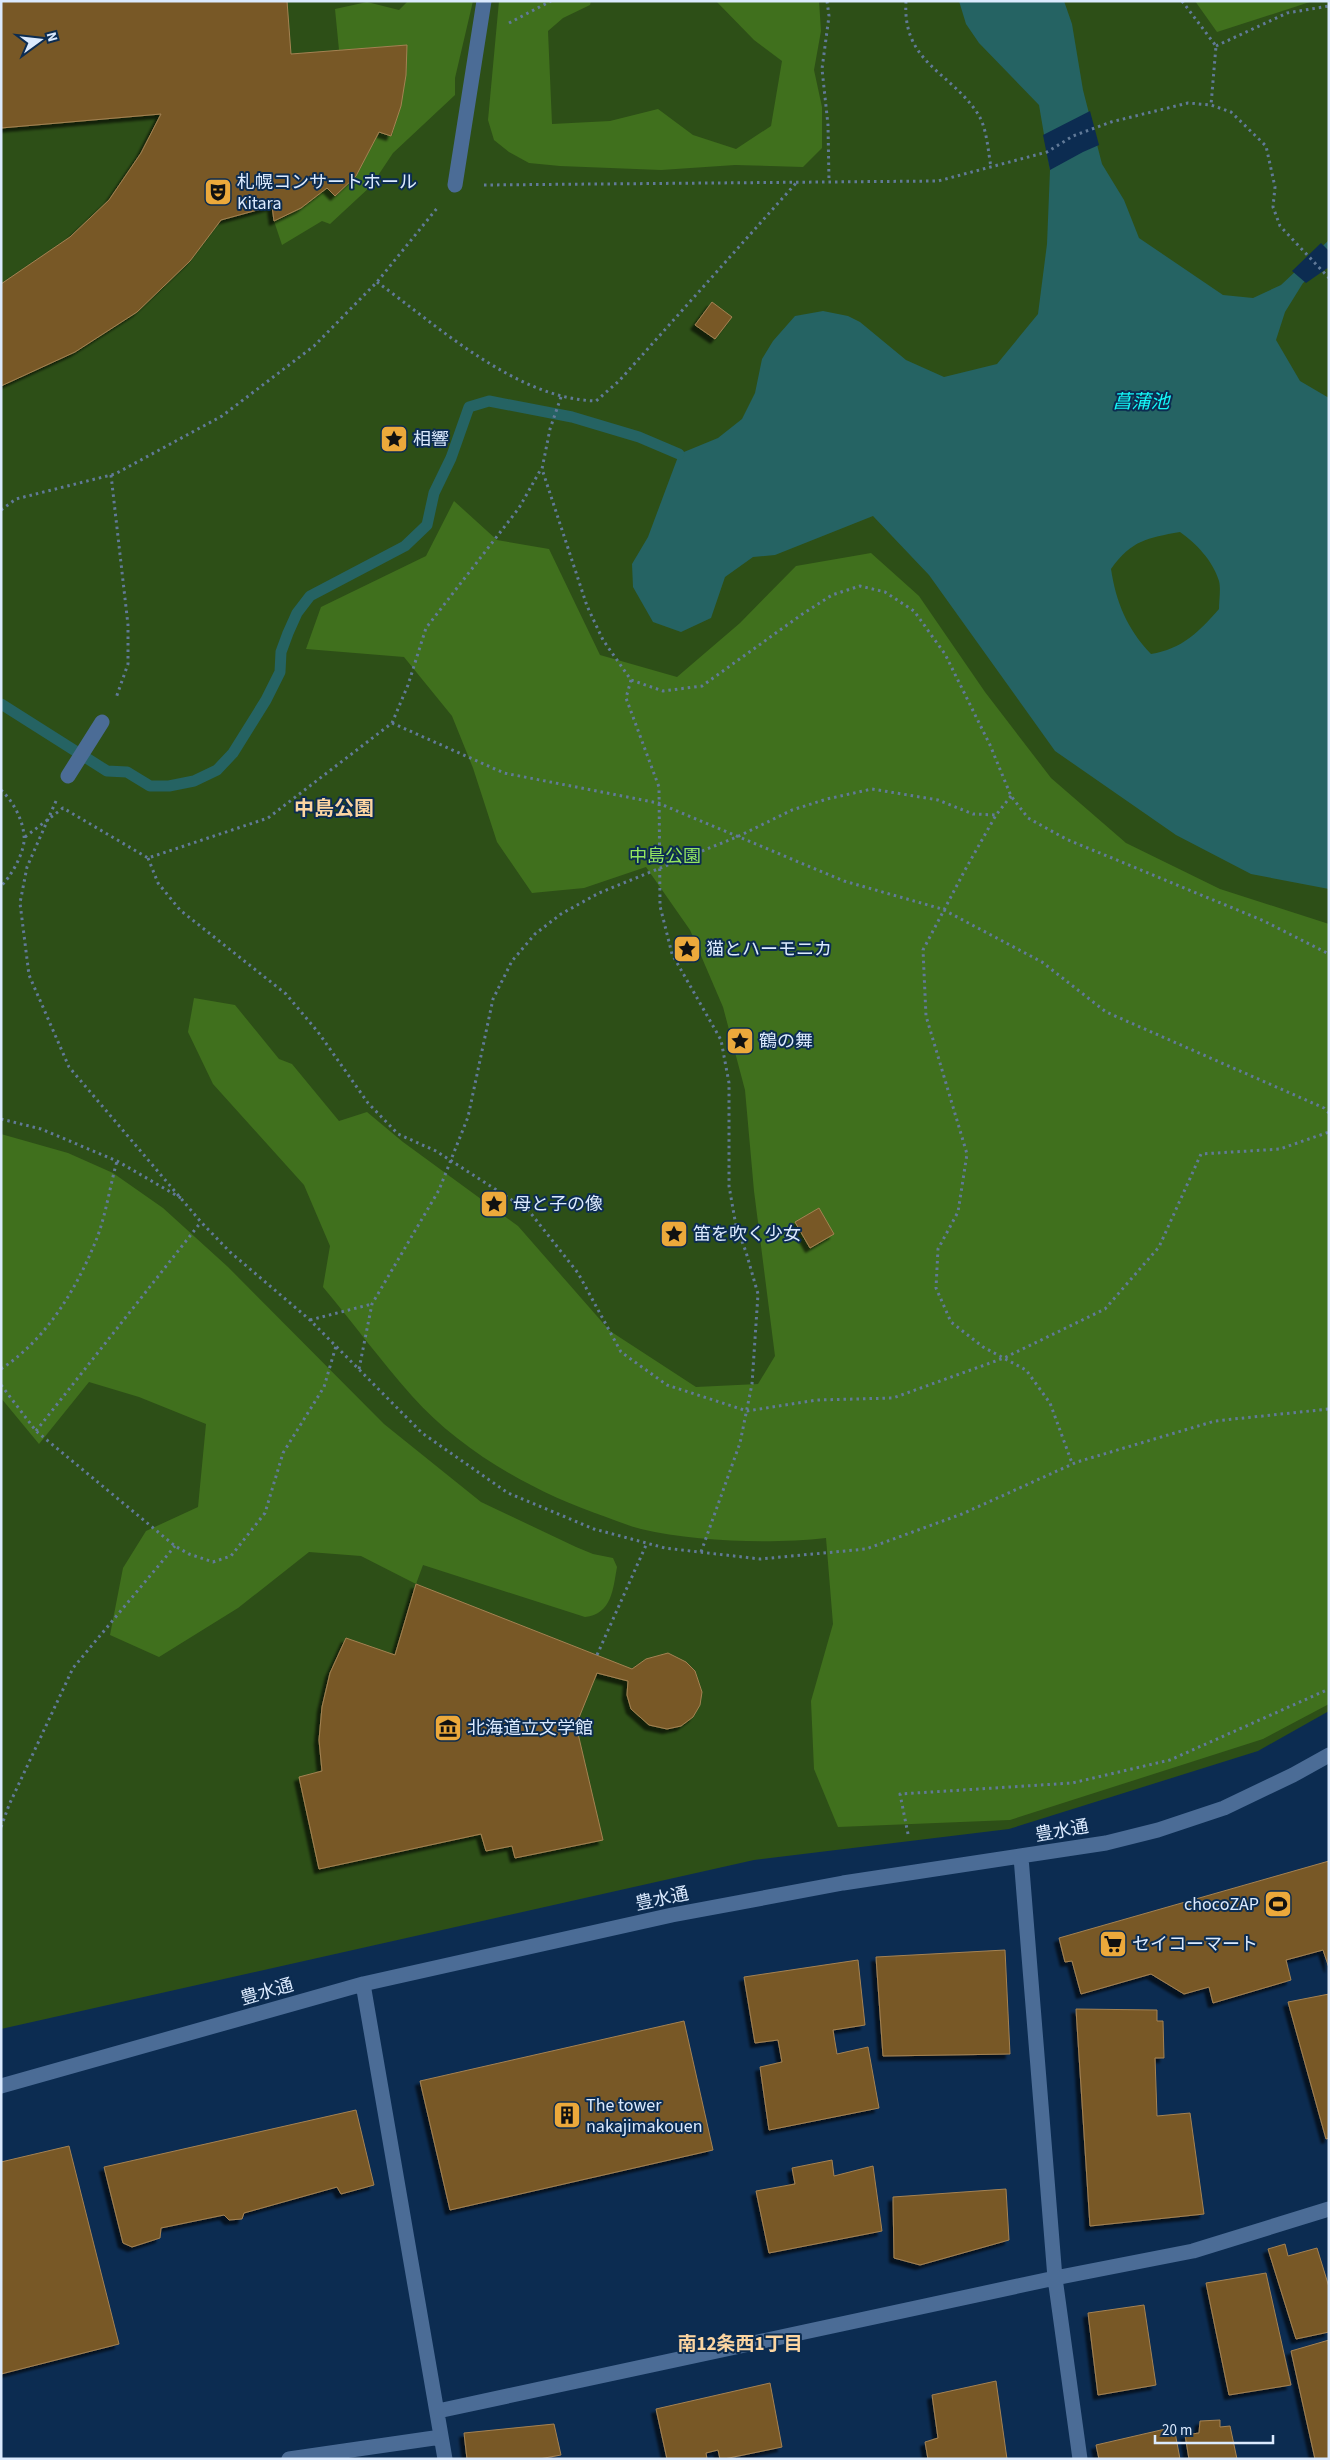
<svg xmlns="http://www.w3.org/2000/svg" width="1330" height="2460" font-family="'Source Sans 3','Noto Sans JP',sans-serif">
<defs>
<filter id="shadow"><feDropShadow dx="-4.5" dy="4.5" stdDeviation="1" flood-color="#0009"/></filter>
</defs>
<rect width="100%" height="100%" fill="#0c2c51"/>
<!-- green -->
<path fill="#2d4f17" d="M1 1H1329V1711L1258 1751 1009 1829 754 1860 1 2029Z"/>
<!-- forest -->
<path fill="#40701d" d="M408 1H473L455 78V95L393 153 371 186 330 224 322 221 282 245 274 221 301 208 327 188 336 196 356 176 379 132 392 136 406 75 407 45 339 50 335 9 367 2 399 10Z
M499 1H591L590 5 563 18 548 31 552 124 610 121 658 109 693 135 736 149 771 126 782 61 754 40 716 1H819L821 31 814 70 822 107V148L803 167 735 165 661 170 560 166 529 163 509 152 494 140 488 120Z
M1195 1H1313L1217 32Z
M454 501 497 540 549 549 600 655 677 677 740 623 796 566 871 553 919 596 985 692 1051 778 1126 843 1220 889 1329 924V1704L1263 1739 1010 1820 838 1827 814 1769 811 1701 833 1624 826 1538C771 1544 696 1542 641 1529 629 1526 617 1521 606 1517 535 1493 462 1452 412 1396 381 1361 353 1323 323 1287L330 1246 304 1185 213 1084 188 1032 194 998 235 1005 279 1059 292 1064 339 1121 367 1112 403 1142 518 1226 610 1331 696 1387 758 1384 775 1356 754 1191 745 1090 723 1007 690 930 646 867 584 888 532 893 497 842 473 768 452 716 404 657 306 649 321 607 426 556Z
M1 1134 68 1153 113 1173 163 1208 228 1267 384 1424 481 1502 576 1547 593 1554 613 1558 617 1567C613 1589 612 1614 585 1617L423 1565 416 1584 361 1556 309 1552 238 1608 159 1657 110 1635 123 1568 146 1531 198 1507 206 1424 139 1397 89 1382 39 1444 1 1398Z"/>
<!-- water -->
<path fill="#256363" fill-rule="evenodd" d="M959 1H1064L1072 24 1083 90 1102 164 1124 200 1139 238 1223 295 1253 298 1281 285 1329 240V263L1303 283 1285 312 1276 340 1300 381 1329 398V889L1251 874 1176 835 1055 751 929 575 873 516 775 555 753 557 725 577 711 618 681 632 653 622 633 587 632 564 648 537 679 454 718 438 742 419 755 393 762 359 773 341 795 316 823 311 848 316 860 322 906 360 944 377 997 364 1038 314 1047 244 1050 170 1039 105 979 43 966 24ZM1180 532C1196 543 1213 561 1219 581 1221 589 1219 600 1219 609 1199 632 1182 649 1151 654 1127 629 1116 602 1111 569 1132 540 1147 538 1180 532Z"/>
<!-- pier -->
<path fill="#0c2c51" d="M1090 111 1099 145 1083 152 1050 170 1043 135Z
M1321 243 1329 251V267L1306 283 1292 271Z"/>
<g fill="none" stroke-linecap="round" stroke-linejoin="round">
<!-- stream -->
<path stroke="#256363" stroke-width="11" d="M1 704 107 771 127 772 150 786H169L194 781 217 770 233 753 266 700 280 672 281 652 288 633 297 613 310 596 405 546 427 525 434 493 451 458 469 407 489 401 572 417 639 437 679 454"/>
</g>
<!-- building -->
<path fill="#785827" stroke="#a48252" filter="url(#shadow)" d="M1 1H287L291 54 407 45 406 75 401 106 391 136 379 132 356 176 335 196 327 188 301 208 274 221 272 206 221 220 190 261 137 312 75 352 1 386V284L70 237 109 200 141 153 161 114 1 128Z
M712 302 732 317 715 339 695 325Z
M819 1208 834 1234 810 1248 795 1222Z
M416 1584 632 1669 646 1659 668 1653 686 1662 695 1671 702 1692 700 1705 693 1717 681 1726 667 1729 649 1725 631 1709 627 1695 628 1681 597 1673 576 1725 603 1840 515 1858 512 1846 486 1851 481 1834 319 1869 299 1777 322 1771 319 1740 322 1707 330 1673 346 1638 395 1655Z
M1329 1861V1968L1323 1950 1286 1960 1291 1980 1213 2003 1209 1987 1184 1994 1151 1974 1081 1994 1072 1961 1065 1962 1059 1938Z
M1005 1950 1010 2054 883 2056 876 1957Z
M858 1960 865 2025 833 2030 837 2054 868 2047 879 2108 769 2130 760 2067 782 2062 778 2040 755 2043 744 1977Z
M1329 1994V2138L1326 2139 1288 2002Z
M1076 2009 1157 2010V2021H1163L1164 2058H1155L1157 2116 1190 2113 1204 2214 1090 2226Z
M684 2021 713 2150 450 2210 420 2081Z
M356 2110 374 2185 341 2194 337 2187 244 2213 242 2219 229 2220 224 2215 161 2228 160 2238 132 2247 123 2243 104 2167Z
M69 2146 119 2344 1 2374V2162Z
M832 2160 834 2176 873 2166 882 2231 769 2253 756 2191 795 2184 792 2168Z
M1006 2189 1009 2240 920 2265 894 2258 893 2197Z
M1285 2244 1288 2256 1317 2248 1329 2287V2332L1296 2339 1268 2249Z
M1266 2273 1291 2385 1229 2395 1206 2283Z
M1144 2305 1156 2385 1098 2395 1088 2313Z
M1329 2340V2459H1315L1291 2351Z
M996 2381 1007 2459H928L925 2442 938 2438 932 2395Z
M770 2383 782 2447 724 2459H720L718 2450 706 2453 707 2459H667L656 2409Z
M1220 2420V2427L1230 2426 1237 2459H1189L1185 2435 1199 2433 1200 2421Z
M554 2424 561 2455 539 2459H467L464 2433Z
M1174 2427 1180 2459H1099L1096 2445Z"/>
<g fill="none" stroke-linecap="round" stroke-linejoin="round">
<!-- path -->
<path stroke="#617a98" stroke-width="3" stroke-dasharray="2.5 4" stroke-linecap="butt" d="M827 1 829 16 822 69 828 125 829 182
M906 1C902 63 950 71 978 114 987 128 988 151 991 167
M1182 1 1216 46 1211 105
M509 23 551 1
M1216 46 1287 13 1329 6
M484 185 938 181 1047 152 1073 136 1111 122 1188 103 1211 105 1231 112 1266 146 1275 187 1273 207 1280 226 1329 278
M377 282C439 327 517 399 596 401L619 381 797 182
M561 397 550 429 542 469 587 606 603 640 631 680 663 691 702 686 801 615 832 595 860 586 885 592 914 611 945 654 990 745 1011 796 1028 818 1066 839 1264 921 1329 954
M111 475 128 625V664L116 698
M1 510 16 499 115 474 222 416 314 346 377 282 438 207
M631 680 626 698 659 787 660 906 672 954 721 1040 729 1083V1186L736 1226 746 1252 758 1294 752 1384 740 1443 701 1552
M392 723 504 773 658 803 844 881 942 909 1042 962 1106 1012 1324 1108 1329 1113
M1 790C13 801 23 820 24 836 26 850 11 877 1 886
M1011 796 996 815 965 870 923 950 926 1016 967 1154 958 1212 938 1249 936 1288 951 1322 983 1347 1026 1370 1050 1403 1072 1463
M56 801 27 867 20 903 29 975 69 1067 201 1222 230 1252 310 1320 422 1433 508 1493 594 1529 665 1548 760 1559 866 1549 962 1514 1077 1462 1215 1421 1329 1409
M25 837 63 808 148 858 268 818 392 723 408 685 426 628 519 508 541 469
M148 858 158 883 180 910 286 994 318 1032 368 1103 398 1134 436 1151 529 1211 578 1273 621 1352 667 1385 747 1411 817 1400 893 1398 1004 1358 1105 1309 1159 1247 1201 1154 1280 1149 1329 1132
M1 1119 41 1129 117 1161 181 1198
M310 1320 372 1304
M1 1369C47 1339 77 1288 97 1238 106 1214 110 1186 117 1161
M359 1369 372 1304 439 1190 468 1117 493 999 512 961 535 934 561 914 599 893 739 836 792 810 827 799 872 789 938 800 973 814 996 815
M1 1385 36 1431 175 1546 189 1554 213 1562 231 1556 265 1513 283 1453 324 1387 336 1346
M36 1431 201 1222
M597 1655 647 1543
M1 1827 9 1805 73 1668 175 1546
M908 1834 900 1794 1072 1783 1170 1760 1329 1689"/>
<!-- minor -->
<path stroke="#4b6c96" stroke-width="15" d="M455 185 484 1
M68 776 102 722
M1021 1857 1055 2278 1080 2459
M363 1984 445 2459
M1 2086 363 1984 672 1915 843 1883 1106 1843 1158 1830 1224 1808 1293 1775 1329 1755
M438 2411 1055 2278 1193 2251 1329 2209
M289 2459 441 2437"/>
</g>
<!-- icons -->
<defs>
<g id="theatre-square" transform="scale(1.4375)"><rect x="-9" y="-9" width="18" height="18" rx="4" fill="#eca93b" stroke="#0c2c51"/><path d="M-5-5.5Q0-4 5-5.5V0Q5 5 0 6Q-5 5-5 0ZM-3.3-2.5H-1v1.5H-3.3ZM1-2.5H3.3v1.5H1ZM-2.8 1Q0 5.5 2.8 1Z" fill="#111"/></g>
<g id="sight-square" transform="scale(1.4375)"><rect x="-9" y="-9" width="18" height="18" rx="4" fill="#eca93b" stroke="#0c2c51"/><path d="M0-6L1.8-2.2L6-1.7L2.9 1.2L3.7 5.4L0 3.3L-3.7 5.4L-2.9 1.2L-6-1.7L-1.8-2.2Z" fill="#111"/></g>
<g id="museum-square" transform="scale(1.4375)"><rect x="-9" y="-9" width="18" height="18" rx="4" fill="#eca93b" stroke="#0c2c51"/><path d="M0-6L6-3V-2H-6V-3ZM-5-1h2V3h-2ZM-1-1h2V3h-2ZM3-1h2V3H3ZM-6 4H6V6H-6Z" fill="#111"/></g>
<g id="stadium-square" transform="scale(1.4375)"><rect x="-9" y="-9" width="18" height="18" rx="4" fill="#eca93b" stroke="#0c2c51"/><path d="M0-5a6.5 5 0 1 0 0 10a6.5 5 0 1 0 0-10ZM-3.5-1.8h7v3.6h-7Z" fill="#111"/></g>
<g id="supermarket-square" transform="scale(1.4375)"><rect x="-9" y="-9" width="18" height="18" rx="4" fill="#eca93b" stroke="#0c2c51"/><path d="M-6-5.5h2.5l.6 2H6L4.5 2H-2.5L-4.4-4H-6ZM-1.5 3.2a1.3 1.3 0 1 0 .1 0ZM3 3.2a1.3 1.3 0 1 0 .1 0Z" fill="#111"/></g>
<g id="building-square" transform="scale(1.4375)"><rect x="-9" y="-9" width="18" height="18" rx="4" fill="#eca93b" stroke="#0c2c51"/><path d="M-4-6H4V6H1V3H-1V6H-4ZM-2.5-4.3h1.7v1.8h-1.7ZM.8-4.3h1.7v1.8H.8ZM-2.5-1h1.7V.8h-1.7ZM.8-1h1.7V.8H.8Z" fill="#111"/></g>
</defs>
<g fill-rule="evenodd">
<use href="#theatre-square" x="218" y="192"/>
<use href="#sight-square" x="394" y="439"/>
<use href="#sight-square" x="687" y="949"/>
<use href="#sight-square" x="740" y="1041"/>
<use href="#sight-square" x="494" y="1204"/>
<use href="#sight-square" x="674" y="1234"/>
<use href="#museum-square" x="448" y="1728"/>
<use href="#stadium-square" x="1278" y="1904"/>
<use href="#supermarket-square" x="1113" y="1944"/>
<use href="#building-square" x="567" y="2115"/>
</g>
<g text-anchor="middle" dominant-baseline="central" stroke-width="4" stroke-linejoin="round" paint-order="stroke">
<!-- poi labels -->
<g font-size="18" fill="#dbeafe" stroke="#0c2c51" text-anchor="start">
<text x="237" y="182">札幌コンサートホール<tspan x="237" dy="21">Kitara</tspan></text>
<text x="413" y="439">相響</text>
<text x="706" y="949">猫とハーモニカ</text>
<text x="759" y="1041">鶴の舞</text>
<text x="513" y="1204">母と子の像</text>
<text x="693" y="1234">笛を吹く少女</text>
<text x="467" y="1728">北海道立文学館</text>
<text x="1259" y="1904" text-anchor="end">chocoZAP</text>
<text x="1132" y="1944">セイコーマート</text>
<text x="586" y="2105">The tower<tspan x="586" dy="21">nakajimakouen</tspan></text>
</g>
<!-- park labels -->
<g font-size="18" fill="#94e761" stroke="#0c2c51">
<text x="665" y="856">中島公園</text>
</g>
<!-- street labels -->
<g font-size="18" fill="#dbeafe" stroke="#0c2c51">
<text transform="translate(1062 1831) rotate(-10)">豊水通</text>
<text transform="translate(662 1899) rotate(-12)">豊水通</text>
<text transform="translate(267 1992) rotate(-16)">豊水通</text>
</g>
<!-- water labels -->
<g font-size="19" font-style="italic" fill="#14f7f8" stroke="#0c2c51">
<text x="1141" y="402">菖蒲池</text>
</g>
<!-- neighbourhood labels -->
<g font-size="19" font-weight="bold" fill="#fcd5a1" stroke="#0c2c51">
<text x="740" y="2344">南12条西1丁目</text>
</g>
<!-- quarter labels -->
<g font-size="20" font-weight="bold" fill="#fcd5a1" stroke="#0c2c51">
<text x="334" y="809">中島公園</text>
</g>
</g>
<!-- border -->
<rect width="1330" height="2460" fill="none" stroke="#dbeafe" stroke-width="5"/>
<!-- north arrow -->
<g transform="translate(40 40) rotate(75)" stroke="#0c2c51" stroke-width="4" paint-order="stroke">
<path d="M0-4L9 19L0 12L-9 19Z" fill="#dbeafe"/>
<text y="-8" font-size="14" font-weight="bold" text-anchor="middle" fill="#dbeafe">N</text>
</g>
<!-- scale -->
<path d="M1155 2435v8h118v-8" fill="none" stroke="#dbeafe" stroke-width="2.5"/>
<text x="1162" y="2435" font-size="15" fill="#dbeafe" stroke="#0c2c51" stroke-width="4" paint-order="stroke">20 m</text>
</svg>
